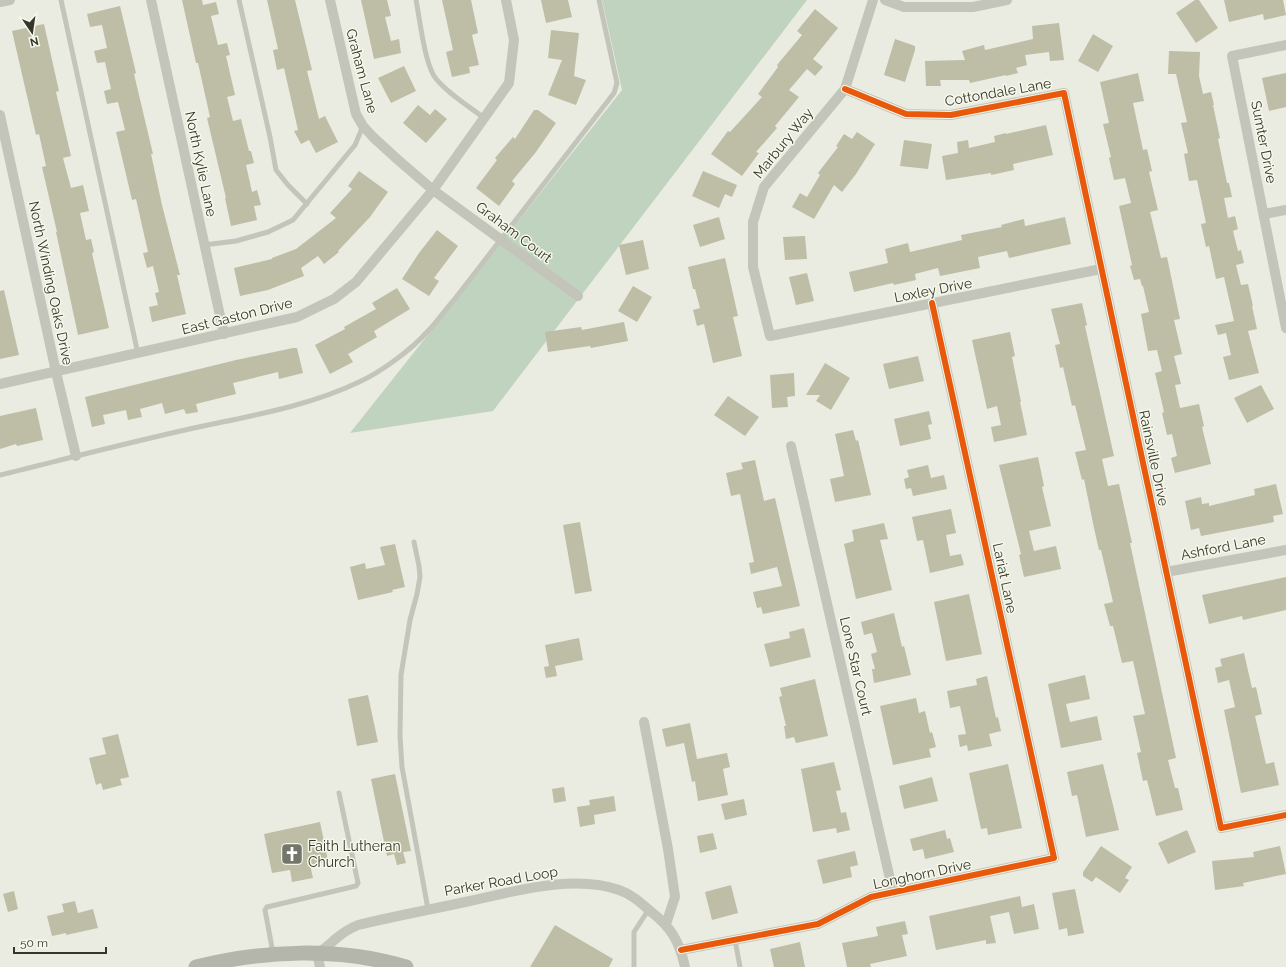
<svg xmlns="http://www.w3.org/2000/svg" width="1286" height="967" font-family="Raleway,sans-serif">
<rect width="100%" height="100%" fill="#eaece2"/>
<!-- green -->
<path fill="#c0d3be" d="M602 0H807L493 411 350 433 622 90Z"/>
<!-- building -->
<path fill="#bdbea5" d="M182 0H202L203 5 216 2 219 14 211 16 218 45 227 43 230 55 226 56 235 95 227 97 233 121 241 119 249 151H251L254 163 246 165 252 192 257 190 261 205 254 206 257 220 231 226 225 198H226L207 118 210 117 198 63H196Z
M267 0H295L312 70 307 71 319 119 325 116 338 142 316 153 309 140 301 144 294 131 298 130 284 68 277 70 273 50 278 49Z
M361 0H387L391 16 385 17 391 41 399 39 401 53 374 59Z
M442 0H471L478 33 472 35 479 65 469 67 470 73 452 77 446 52 453 50Z
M541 0H568L572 17 546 23Z
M1195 0H1199L1218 28 1196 43 1176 13Z
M1224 0H1283L1286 15 1264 20 1263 14 1229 22Z
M120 6 136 73 134 74 153 154H151L162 205 180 275H177L186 314 152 322 149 307 158 305 155 293 159 292 153 266 147 268 143 253 148 252 136 199 132 200 116 132 125 130 118 102 107 104 104 91 111 89 105 62 97 63 94 51 107 48 102 25 90 27 87 14Z
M815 9 838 28 813 59 823 67 815 76 807 69 789 90 799 97 775 126 777 128 756 152 759 153 742 176 711 154 728 131 730 132 762 97 758 94 778 67 777 65 802 35 797 31Z
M1059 23 1064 60 1050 61 1049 52 1025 55 1027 65 1016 68 1018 73 1006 76V75L970 83 969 80H940L941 86H926L925 61 965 60 962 51 984 45 985 50 1033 39 1032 26Z
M44 24 59 91 56 92 71 156 63 158 71 188 83 185 89 211 80 213 86 240 91 239 94 252 92 253 109 328 78 335 56 232H57L42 167 46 166 39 134 36 135 12 31Z
M551 30 579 33 574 76 586 80 576 105 548 95 562 60 548 58Z
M1093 34 1113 46 1098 72 1078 61Z
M895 39 915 46V50L905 82 884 75Z
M1169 51 1200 52 1199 76 1203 94 1211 92 1214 105H1213L1220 138 1218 139 1227 183H1229L1232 197 1224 198 1228 218 1235 216 1238 229 1233 231 1238 251 1241 250 1244 263 1236 265 1241 285 1248 284 1253 306H1252L1257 329 1248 331 1259 373 1229 380 1223 357 1231 355 1226 333 1218 335 1215 325 1234 321 1224 277 1216 279 1209 246 1206 247 1201 224 1206 223 1197 180 1189 181 1184 154 1188 153 1181 123 1187 122 1176 74H1168Z
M404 66 416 91 391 103 378 78Z
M1138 73 1144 101 1133 103 1143 150 1147 149 1152 171 1149 172 1158 210 1150 212 1161 258 1167 257 1180 319 1174 320 1182 354 1174 356 1181 384 1175 385 1180 408 1199 404 1204 426 1202 427 1211 464 1175 473 1171 458 1177 456 1172 434 1167 435 1162 413 1164 412 1155 373 1162 371 1157 350 1148 351 1141 314 1149 312 1143 286H1142L1140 279 1134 280 1130 266 1132 265 1119 206 1131 203 1125 178 1114 180 1109 158 1111 157 1103 124 1109 123 1100 82Z
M1286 73V107L1269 111 1262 78Z
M418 105 430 115 435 109 447 119 426 143 403 123Z
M534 110H538L556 123 536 152 512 181 515 184 499 206 476 188 497 160 495 158 513 137 515 139Z
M1046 125 1053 155 1013 164 1014 170 991 175V173L946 180 942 156 958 153 957 142 968 140 969 148 995 142 994 136 1006 133V134Z
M857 132 875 144 856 174 842 192 834 185 814 219 792 207 800 193 807 197 820 175 818 173 838 147 836 146 844 134 852 139Z
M904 140 932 144 928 169 900 166Z
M359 171 388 192 370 217 338 251 339 252 324 264 318 256 301 268 304 276 268 290 240 296 234 268 272 259V258L296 249 336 218 330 213 352 189 348 186Z
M703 171 737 185 732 197 725 194 719 208 692 196Z
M719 217 725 239 700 247 693 225Z
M1065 217 1071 244 1009 258 1007 251 978 257 980 268 940 276 938 268 915 274 916 280 894 285 893 283 854 292 849 272 888 263 885 249 908 243 910 252 962 240 961 235 1002 227 1001 225 1024 219 1025 226Z
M437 230 458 246 434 278 439 281 429 296 402 279 419 253Z
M805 236 807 259 785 260 783 237Z
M643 240 649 269 626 275 619 245Z
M725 258 738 316 733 317 742 356 713 363 704 324 697 326 693 310 700 308 695 289H693L688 267Z
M807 273 814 301 796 305 789 277Z
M633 286 652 297 637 322 618 311Z
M397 288 410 309 374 331 377 337 348 354 353 362 330 374 315 345 345 329 344 327 376 309 372 303Z
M4 290 19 355 0 359V291Z
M1082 303 1087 325 1085 326 1114 456 1102 459 1108 486 1119 484 1132 543H1130L1176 758 1168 760 1175 788H1178L1183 810 1156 816 1147 780 1143 781 1137 753 1141 752 1133 716 1145 714 1133 661 1122 663 1113 626H1110L1104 604 1113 602 1101 550H1099L1094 528 1084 479 1082 480 1075 452 1086 450 1075 405 1072 406 1063 367 1060 368 1055 345 1060 344 1051 309Z
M624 322 628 341 591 348 590 346 548 352 545 332 581 327 582 330Z
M1010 332 1015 356 1012 357 1021 402H1020L1027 435 994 442 991 427 1001 425 997 406 987 409 972 340Z
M293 348H297L303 373 279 379 278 372 233 383 236 394 196 404 198 412 186 414 184 409 165 414 162 403 140 409 142 417 128 420 126 410 103 415 105 424 92 427 85 397 236 360Z
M918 356 924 381 889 389 883 364Z
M825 363 850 378 831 410 816 401 820 395H806Z
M794 373 795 396 787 397 788 407 772 408 770 375Z
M1261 385 1274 409 1247 423 1234 398Z
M728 396 759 417 745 436 714 415Z
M36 408 43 440 17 446 16 444 0 449V416Z
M929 411 932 424 928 425 931 439 900 446 894 419Z
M853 430 856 441 858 440 871 495 835 502 830 479 844 476 835 434Z
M1038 457 1044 486 1042 487 1051 526 1029 531 1034 551 1056 546 1061 569 1024 577 1019 555 1021 554 999 465Z
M755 460 764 501 775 498 800 606 763 614 761 607 757 608 753 592 782 586 777 567 751 574 749 563 754 562 740 494 731 496 726 473 743 469 741 463Z
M928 465 931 478 944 475 947 489 913 496 911 488 906 489 904 479 909 477 907 470Z
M1276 484 1283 514 1273 516 1274 522 1201 536 1199 528 1191 530 1185 501 1201 497 1202 504 1209 503V506L1255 495 1254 489Z
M951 509 956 533 946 535 950 556 961 554 964 565 930 573 923 540 917 541 912 517Z
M580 522 592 591 575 594 563 525Z
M884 523 888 539 880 540 892 590 856 599 844 544 854 541 852 530Z
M395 544 405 587 392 590 393 592 358 600 350 567 365 563 366 569 385 565 380 547Z
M1286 577V610L1243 620 1242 616 1209 624 1202 595Z
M969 594 982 654 946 661 934 602Z
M894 613 902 647 904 646 911 675 874 683 872 669H875L871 654 877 652 872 633 864 635 861 622Z
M804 628 811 657 770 667 764 644 790 638 789 632Z
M579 638 583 660 555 666 557 676 546 678 544 667 549 666 545 645Z
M1244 653 1252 688 1256 687 1262 714 1255 716 1266 764 1274 762 1279 785 1241 793 1224 710 1235 707 1229 680 1218 683 1215 668 1222 666 1220 659Z
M1085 675 1090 699 1066 704 1070 722 1097 716 1102 740 1061 748 1048 684Z
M987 676 996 718 998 717 1001 731 989 734 992 746 968 751 967 745 960 747 958 735 966 734 960 706 950 708 947 691 977 685 976 679Z
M815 679 828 736 796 743 794 737 786 739 784 726H786L779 697 782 696 780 688Z
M368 695 378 742 357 746 348 699Z
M916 698 919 713 925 711 930 733 932 732 936 747 929 749 931 757 893 765 880 706Z
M690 723 697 759 727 753 730 767 723 769 728 795 698 801 695 781 692 782 684 743 666 747 662 729Z
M118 734 129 777 120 779 122 785 103 790 101 783 96 785 89 758 106 754 102 738Z
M834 762 841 790 836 791 841 813 846 812 850 830 837 833 836 828 813 832 801 769Z
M1008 764 1022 828 988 835 987 828 981 829 969 773Z
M1103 764 1119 830 1086 837 1077 795 1072 796 1067 772Z
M395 774 411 851 403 852 406 863 397 865 394 854 387 856 371 779Z
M932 777 938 801 904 809 899 786Z
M564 787 566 801 554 803 552 789Z
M614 796 616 811 594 815 595 824 580 827 577 807 590 805 589 800Z
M744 799 747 815 725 820 721 804Z
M320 822 328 861 310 865 313 878 292 882 290 870 272 873 264 834Z
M945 830 947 839 950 838 954 852 925 859 923 849 913 851 910 839Z
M1187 830 1196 852 1168 864 1158 843Z
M713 833 717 849 700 853 697 836Z
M1101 846 1132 867 1125 878 1129 880 1120 893 1096 877 1092 882 1083 876V872Z
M1280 846 1286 874 1243 883 1244 886 1215 890 1212 861 1254 857 1253 852Z
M855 851 858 865 850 867 852 877 823 884 817 860Z
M731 885 738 913 712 920 705 892Z
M1075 889 1084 933 1068 936 1067 928 1059 930 1052 893Z
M14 891 18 909 8 912 3 894Z
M1020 896 1022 907 1034 904 1039 929 1014 934 1009 912 990 916 996 943 986 944V940L936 950 929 916Z
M75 901 78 913 93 909 98 928 66 935V933L52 936 47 916 64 912 62 904Z
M905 921 908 934 902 935 907 956 870 964 871 967H847L842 943 878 936 876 927Z
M555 925 613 959 609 967H530Z
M800 942 805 967H774L770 949Z"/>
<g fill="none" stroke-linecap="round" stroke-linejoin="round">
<!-- service -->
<path stroke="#c3c5bb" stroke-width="5" d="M61 0 138 354
M239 0 270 137 276 170 288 185 307 204
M416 0C420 20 424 59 434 76 443 90 470 107 484 118
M204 245 236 241 268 232 293 220 355 145 363 126
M0 475C61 460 123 444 185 430 243 417 305 408 359 382 381 372 411 350 427 332 437 322 445 310 454 300L614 93 617 83 599 0
M414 542 419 566 420 577 417 594 410 620 401 675 400 736 402 767 428 909
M735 940 740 967
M273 953 265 910 267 907 356 886 358 883 339 793
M634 967V932L649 909"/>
<!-- minor -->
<path stroke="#c3c5bb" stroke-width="10" d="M151 0 224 334
M330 0 353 101 356 114 363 126 373 137 397 159 433 190 578 296
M873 0 845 89 764 187 753 222V267L770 336 1101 269
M885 0 904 7H973L1007 0
M0 2 10 0
M1286 45 1232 56 1286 328
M845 89 906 114 951 115 1064 93 1221 828 1286 815
M0 115 56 372 76 456
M1264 214 1286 210
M0 384 297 317 334 299 356 282 433 190 509 83 514 40 506 0
M791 446 893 892
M1166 572 1286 550
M644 722 668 849 675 897 666 924
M681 950 818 924 871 897 1054 858 932 303
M320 967 317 953C327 948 329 944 338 937 344 932 351 928 358 925 395 916 433 909 470 901 515 891 575 874 619 890 631 894 640 902 649 910 671 927 679 940 685 967"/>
<!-- secondary -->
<path stroke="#b4b6ac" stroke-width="15" d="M196 967C264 950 338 947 406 967"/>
<!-- cycleway casing -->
<g stroke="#f5f8ea" stroke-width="8">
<path id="cycleway" d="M845 89 906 114 951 115 1064 93 1221 828 1286 815
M681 950 818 924 871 897 1054 858 932 303"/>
</g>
<!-- cycleway -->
<use href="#cycleway" stroke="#e8590c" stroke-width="6"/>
</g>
<!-- icons -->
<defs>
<g id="church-square" transform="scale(1.15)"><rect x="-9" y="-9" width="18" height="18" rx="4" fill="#74766a" stroke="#f5f8ea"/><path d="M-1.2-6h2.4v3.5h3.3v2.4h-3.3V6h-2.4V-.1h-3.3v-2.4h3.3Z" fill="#fff"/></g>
</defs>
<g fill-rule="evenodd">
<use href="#church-square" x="292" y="854"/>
</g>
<g text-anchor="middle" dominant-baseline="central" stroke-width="3" stroke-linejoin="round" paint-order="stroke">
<!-- street labels -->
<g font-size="14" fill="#353629" stroke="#f5f8ea">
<text transform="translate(362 71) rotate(75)">Graham Lane</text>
<text transform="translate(998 92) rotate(-10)">Cottondale Lane</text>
<text transform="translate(1264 142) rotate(79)">Sumter Drive</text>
<text transform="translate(783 143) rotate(-51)">Marbury Way</text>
<text transform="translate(201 164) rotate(78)">North Kylie Lane</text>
<text transform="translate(514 232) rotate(37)">Graham Court</text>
<text transform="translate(51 283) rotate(78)">North Winding Oaks Drive</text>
<text transform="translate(933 290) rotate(-11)">Loxley Drive</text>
<text transform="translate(237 316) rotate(-14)">East Gaston Drive</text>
<text transform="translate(1154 458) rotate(78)">Rainsville Drive</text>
<text transform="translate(1223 547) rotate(-11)">Ashford Lane</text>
<text transform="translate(1005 578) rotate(78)">Lariat Lane</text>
<text transform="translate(856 666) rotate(77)">Lone Star Court</text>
<text transform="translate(922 874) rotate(-12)">Longhorn Drive</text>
<text transform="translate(501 881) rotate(-10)">Parker Road Loop</text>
</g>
<!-- poi labels -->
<g font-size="14" fill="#353629" stroke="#f5f8ea" text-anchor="start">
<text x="308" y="846">Faith Lutheran<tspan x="308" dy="16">Church</tspan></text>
</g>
</g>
<!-- north arrow -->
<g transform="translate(32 32) rotate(167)" stroke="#f5f8ea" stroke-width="3" paint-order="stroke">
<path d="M0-3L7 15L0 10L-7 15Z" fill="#353629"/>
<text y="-6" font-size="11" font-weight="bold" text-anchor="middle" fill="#353629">N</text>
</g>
<!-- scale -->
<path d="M14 947v6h92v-6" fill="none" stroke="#353629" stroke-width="2"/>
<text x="20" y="947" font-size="12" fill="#353629" stroke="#f5f8ea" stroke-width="3" paint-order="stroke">50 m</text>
</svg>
